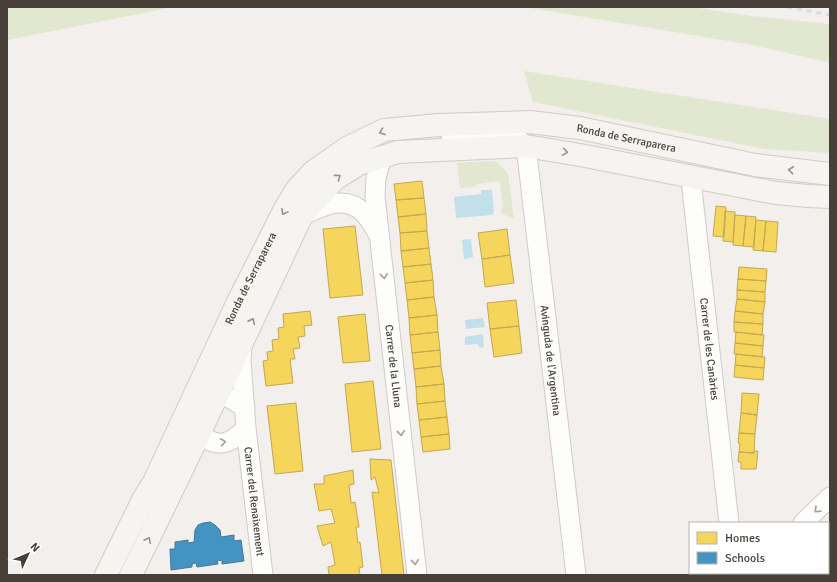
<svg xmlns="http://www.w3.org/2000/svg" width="837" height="582" font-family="Signika,sans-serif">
<rect width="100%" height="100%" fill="#f2efec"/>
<!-- green -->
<path fill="#e2e8cf" d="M7 7H174L7 40Z
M525 7H692L752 16 830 24V63L758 46Z
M524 71 830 119V153L764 149 533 102Z
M489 161 497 162 508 173 514 219 500 213 503 206 500 183 498 181 477 184 476 187 460 188 457 163Z"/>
<!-- water -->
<path fill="#c2e0eb" d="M481 190H492L494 213 492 215 456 218 454 197 481 194Z
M471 239 473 257 464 259 462 240Z
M483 318 485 327 466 329 465 320Z
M483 334 484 347 480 348 477 344 465 345V337Z"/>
<!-- homes -->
<path fill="#f6d55c" stroke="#c2a852" d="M422 181 424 198 396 200 394 184Z
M424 198 426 214 398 217 396 200Z
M716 206 726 207 724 237 713 236Z
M725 211 735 212 733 242 723 241Z
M426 214 427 231 400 233 398 217Z
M735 215 746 216 743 246 733 245Z
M746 216 756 217 754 247 743 246Z
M756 220 766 221 763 251 753 250Z
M766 221 778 222 776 252 763 251Z
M355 226 363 295 330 298 323 229Z
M507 229 510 255 482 259 478 233Z
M427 231 429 248 401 251 400 233Z
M429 248 431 264 403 267 401 251Z
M510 255 514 283 485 287 482 259Z
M431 264 433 280 405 283 403 267Z
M739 267 767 269 766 281 738 279Z
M738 279 766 281 765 292 737 290Z
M433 280 434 297 407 300 405 283Z
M737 290 765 292V302L737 299Z
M434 297 437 315 409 318 407 300Z
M737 299 765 302 763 314 735 311Z
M516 300 519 326 490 329 487 303Z
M310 311 312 325 304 326 305 336 298 337 300 348 293 349 295 359H290L293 383 266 386 263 361 268 360 267 352 273 351 272 340 279 339 278 328 284 327 283 314Z
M735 311 763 314V324L734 322Z
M365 314 370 361 343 363 338 317Z
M437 315 438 332 410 335 409 318Z
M734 322 763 324 762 335 734 332Z
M519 326 522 353 494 357 490 329Z
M438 332 440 350 412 353 410 335Z
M736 332 764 335 763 346 735 343Z
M735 343 763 346 762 357 734 354Z
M440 350 441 366 414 369 412 353Z
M736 354 765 357 764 368 735 365Z
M735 365 764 368 763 380 734 377Z
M441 366 444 384 416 387 414 369Z
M373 381 381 449 352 452 345 384Z
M444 384 445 401 417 404 416 387Z
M742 393 759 394 757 415 741 413Z
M445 401 447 417 419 420 417 404Z
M296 403 303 471 275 474 267 406Z
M741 413 757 415 755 434 739 433Z
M447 417 449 434 421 437 419 420Z
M739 433 755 434 754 453 739 452 740 443H738Z
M449 434 450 449 423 452 421 437Z
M754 451H758L756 469H741V462H738L739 452 754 453Z
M370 459 391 460 404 575H382L372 492 379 493 375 477 371 480Z
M353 470 354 484 349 485 351 503 355 502 359 527H356L358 543 360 542 363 567 359 568 360 575H329L328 567 335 565 331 542 323 546 317 526 335 523 331 509 319 511 314 484H324V476Z"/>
<!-- schools -->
<path fill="#4393c3" stroke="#447a9a" d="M210 522 215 525 220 530 221 537 234 535V541L241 540 244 561 222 564V560L217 561 218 564 197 567 196 563 192 564V567L171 570 170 549H175V542L188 540V543L194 542 195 530 198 525 203 523Z"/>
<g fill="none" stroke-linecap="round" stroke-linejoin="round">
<!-- street casing -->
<g stroke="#cecbc8" stroke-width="21">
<g id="street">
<path id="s1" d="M451 135H506L517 139 526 146 576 575"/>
<path id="s2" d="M382 157 376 178 375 196 417 575"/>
<path id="s3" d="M692 176V189L729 523"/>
<path d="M303 215C324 206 345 194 364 213 370 219 374 227 378 234"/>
<path d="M205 393 206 392C224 395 230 397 245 408"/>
<path d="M189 426 188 428C213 444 223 452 246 428L241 361 242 343"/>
<path id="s4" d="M246 428 263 575"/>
<path d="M803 523 830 497"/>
<path d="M735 573V575"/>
<path d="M750 575 752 573"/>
</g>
</g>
<!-- secondary casing -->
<g stroke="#d0cbc4" stroke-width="24">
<g id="secondary">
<path id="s5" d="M106 575 144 498 154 482 238 302 285 209 297 189 314 171 347 148 384 130 439 125 530 122 580 128 755 165 830 174"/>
<path d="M131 575 191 451 302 215 335 179 359 164 398 152 526 146 580 155 776 193 808 196 830 197"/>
</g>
</g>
<!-- street -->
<use href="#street" stroke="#fdfdfc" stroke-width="19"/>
<!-- secondary -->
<use href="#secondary" stroke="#f6f4f1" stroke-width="22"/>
<!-- rail -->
<path stroke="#dadad9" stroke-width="3" stroke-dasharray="5 5" stroke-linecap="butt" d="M787 7 830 15"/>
</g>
<!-- one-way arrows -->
<defs><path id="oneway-chevron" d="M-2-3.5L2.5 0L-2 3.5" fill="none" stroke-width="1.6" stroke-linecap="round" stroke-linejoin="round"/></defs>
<g stroke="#96918c">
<use href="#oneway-chevron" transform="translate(382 132) rotate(160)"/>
<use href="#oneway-chevron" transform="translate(565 152) rotate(9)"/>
<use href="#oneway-chevron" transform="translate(791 170) rotate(-174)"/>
<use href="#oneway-chevron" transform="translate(338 177) rotate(-36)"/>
<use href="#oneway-chevron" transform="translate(284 212) rotate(118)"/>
<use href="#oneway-chevron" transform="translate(252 321) rotate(-65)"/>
<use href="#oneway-chevron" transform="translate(148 540) rotate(-64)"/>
</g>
<g stroke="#a29e9a">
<use href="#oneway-chevron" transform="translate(384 276) rotate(84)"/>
<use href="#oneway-chevron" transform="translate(401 433) rotate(84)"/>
<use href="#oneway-chevron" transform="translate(223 442) rotate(-8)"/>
<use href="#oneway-chevron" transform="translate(817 510) rotate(136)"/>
<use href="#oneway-chevron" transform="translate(415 562) rotate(84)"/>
</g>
<g text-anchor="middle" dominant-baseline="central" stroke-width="4" stroke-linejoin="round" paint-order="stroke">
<!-- street labels -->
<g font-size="11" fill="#474039" stroke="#fff">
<text stroke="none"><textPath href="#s5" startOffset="781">Ronda de Serraparera</textPath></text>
<text stroke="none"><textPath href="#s5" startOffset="330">Ronda de Serraparera</textPath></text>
<text stroke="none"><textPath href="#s3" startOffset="174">Carrer de les Canàries</textPath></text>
<text stroke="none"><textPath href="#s1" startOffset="294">Avinguda de l'Argentina</textPath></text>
<text stroke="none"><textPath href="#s2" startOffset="211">Carrer de la Lluna</textPath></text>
<text stroke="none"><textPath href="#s4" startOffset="74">Carrer del Renaixement</textPath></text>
</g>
</g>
<!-- border -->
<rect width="837" height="582" fill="none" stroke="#474039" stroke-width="16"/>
<!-- legend -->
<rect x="689" y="522" width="140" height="52" fill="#ffffff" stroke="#b5b3b0"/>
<rect x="697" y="532" width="20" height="12" fill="#f6d55c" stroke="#b5b3b0"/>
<text x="725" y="542" font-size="12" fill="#474039">Homes</text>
<rect x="697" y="552" width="20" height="12" fill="#4393c3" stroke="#b5b3b0"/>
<text x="725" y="562" font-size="12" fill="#474039">Schools</text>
<!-- north arrow -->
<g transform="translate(28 554) rotate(46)" stroke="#ffffff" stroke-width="3" paint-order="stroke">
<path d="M0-3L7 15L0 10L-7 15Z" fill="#474039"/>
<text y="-6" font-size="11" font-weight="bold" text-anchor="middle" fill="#474039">N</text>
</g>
</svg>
